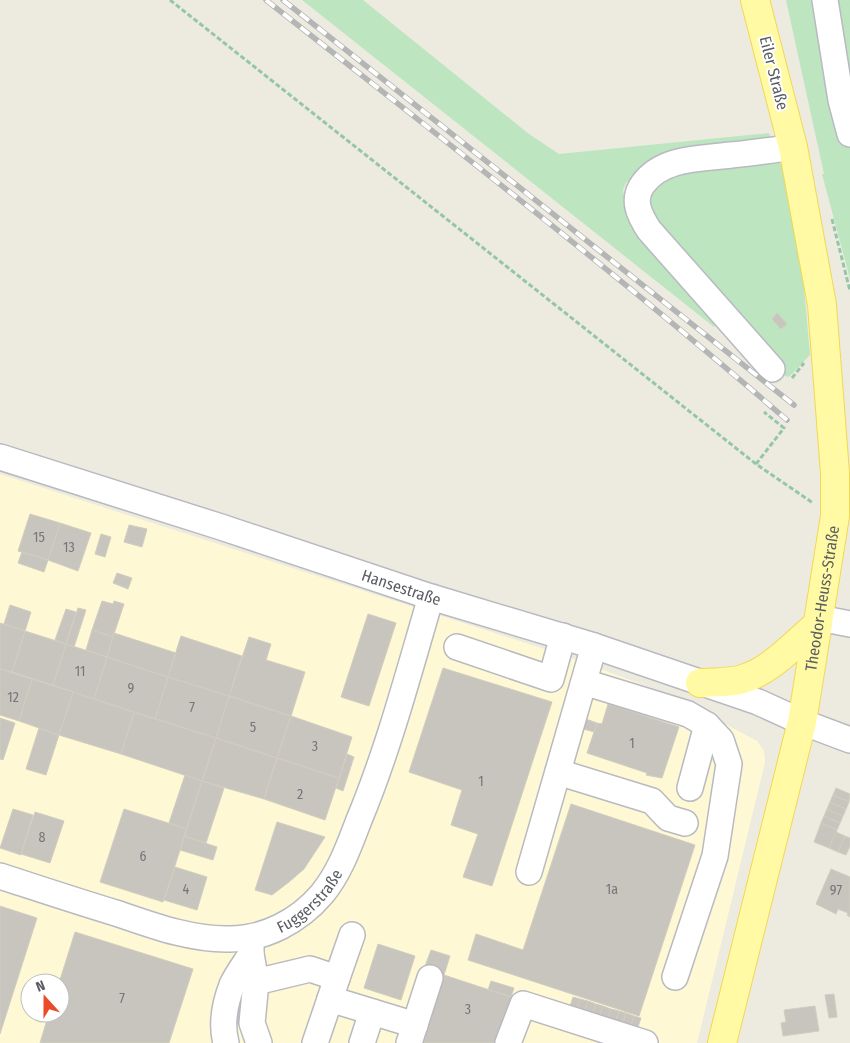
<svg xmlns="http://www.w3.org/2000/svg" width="850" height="1043" font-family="'Fira Sans Condensed',sans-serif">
<rect width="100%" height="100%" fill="#edebe0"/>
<!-- commercial -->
<path fill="#fef9d4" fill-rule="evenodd" d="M0 474 566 656 646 686 693 707 757 741 764 751 765 762 697 1043H0ZM30 983H60V1013H30Z"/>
<!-- green -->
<path fill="#bce5c0" d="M302 0H363L529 134 559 154 769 133 772 143 643 167 626 183 623 190 625 203 632 217 720 319 714 327Z
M786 0H850V279L822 174H824Z
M774 159 785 167 802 265 810 355 789 377 785 376 651 218 646 204 653 190 665 178 682 169Z"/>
<!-- building -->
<path fill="#c7c5be" stroke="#d1cdbf" d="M777 313 787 324 781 329 772 319Z
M30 514 60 523 48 560 18 551Z
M60 523 91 533 78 571 48 560Z
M129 525 147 529 142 547 124 542Z
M101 534 111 537 105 557 95 554Z
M22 552 48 560 44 572 18 563Z
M117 573 132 578 128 589 113 583Z
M102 601 113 604 114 601 124 604 113 637 92 630Z
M10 605 31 612 25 631 4 624Z
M78 608 86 610 74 647 66 644Z
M66 609 76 612 66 644 55 640Z
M368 614 396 623 369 706 341 697Z
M0 623 25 631 12 672 0 669Z
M92 630 113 637 107 657 86 650Z
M25 631 66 644 53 685 12 672Z
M114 633 176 653 168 677 107 657Z
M181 636 242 656 229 696 168 677Z
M249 637 271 644 266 660 305 672 291 716 229 696Z
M66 644 107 657 94 699 53 685Z
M107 657 168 677 155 719 94 699Z
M443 668 552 702 492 886 463 877 478 834 451 825 462 790 409 772Z
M0 669 32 679 19 721 0 715Z
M168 677 229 696 216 738 155 719Z
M32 679 73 692 59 735 19 721Z
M73 692 134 712 121 754 59 735Z
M229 696 291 716 277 758 216 738Z
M608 704 679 727 662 778 646 775 647 773 587 753 597 723 602 724Z
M134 712 216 738 202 781 121 754Z
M291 716 352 737 339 778 277 758Z
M0 718 15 723 3 760 0 759Z
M583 718 597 723 594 732 580 728Z
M39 728 59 735 46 775 26 769Z
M216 738 277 758 264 799 202 781Z
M347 754 354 757 343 791 336 788Z
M277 758 339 778 325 820 264 799Z
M185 775 202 781 187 829 169 823Z
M202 781 224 788 206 843 184 836Z
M836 788 850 794 849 802 833 795Z
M833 795 849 802 846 809 830 802Z
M830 802 846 809 843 816 827 809Z
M571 804 695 845 639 1016 468 960 476 934 523 950Z
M13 809 33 815 21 855 0 848Z
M124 809 187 829 163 902 100 882Z
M827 809 843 816 840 823 824 816Z
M35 812 64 821 50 863 21 854Z
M824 816 840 823 837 830 821 823Z
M277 822 325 837 304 869 289 882 272 895 255 890Z
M821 823 837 830 829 848 814 842Z
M836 832 845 836 838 852 829 848Z
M184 836 217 847 213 860 180 850Z
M845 836 850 838V846L846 855 838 852Z
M175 867 207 877 197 910 164 900Z
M831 869 850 877V917L847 915 848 913 838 909 836 914 816 904Z
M0 906 37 918 0 1034Z
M75 932 193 969 169 1043H40L49 1013H60V983H59Z
M378 944 415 956 401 1000 364 988Z
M431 950 450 956 444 975 424 969Z
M444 975 511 997 496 1043H421Z
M491 981 514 988 511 997 488 990Z
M834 994 837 1017 829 1018 825 995Z
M573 997 580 999 576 1014 568 1012Z
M580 999 588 1001 583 1017 576 1014Z
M237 1001 247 1004 240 1025 230 1022Z
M588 1001 596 1004 591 1019 583 1017Z
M596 1004 603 1006 598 1021 591 1019Z
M603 1006 611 1009 606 1024 598 1021Z
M815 1006 819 1031 783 1036 781 1023 786 1022 784 1010Z
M611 1009 619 1011 614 1026 606 1024Z
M619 1011 626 1013 621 1029 614 1026Z
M626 1013 634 1016 629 1031 621 1029Z
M634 1016 641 1018 636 1033 629 1031Z"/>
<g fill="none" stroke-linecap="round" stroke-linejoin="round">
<!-- minor casing -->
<g stroke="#b8bac0" stroke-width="28">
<g id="minor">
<path d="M825 0 841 100 850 134"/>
<path d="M772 369 649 230C640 216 631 200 643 184 663 157 700 159 731 155 752 153 772 150 793 147"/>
<path id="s1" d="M0 457 221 527 431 597 594 646 758 702 802 722 850 740"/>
<path d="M819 618 850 624"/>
<path d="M457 647 551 679 563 636"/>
<path d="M584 682 688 714 707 725 721 740 729 764 715 856 675 977"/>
<path d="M558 772 652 801 668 818 685 823"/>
<path d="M690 788 707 725"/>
<path d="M529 872 594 646"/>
<path id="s2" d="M0 876C40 889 79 902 119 914 154 926 192 940 230 939 265 939 299 921 322 894 340 872 349 846 359 820 389 748 409 671 431 597"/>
<path d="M251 937V954L256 982 252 1023 259 1043"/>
<path d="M337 978 330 999 415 1025"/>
<path d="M256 982 310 969 337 978 352 935"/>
<path d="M226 1043C221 1024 225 1003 232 985 237 974 245 964 251 954"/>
<path d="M315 1043 330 999"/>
<path d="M362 1043 372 1012"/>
<path d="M409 1043 430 978"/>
<path d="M508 1043 523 1004 645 1043"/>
</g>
</g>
<!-- major casing -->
<g stroke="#f3d753" stroke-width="30">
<g id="major">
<path d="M700 683C714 682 730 683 743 679 772 670 795 643 818 624"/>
<path id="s3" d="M722 1043 802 722 835 516V473L822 305 793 147 755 0"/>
</g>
</g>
<!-- path -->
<path stroke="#95c6a9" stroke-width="3" stroke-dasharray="5 2.5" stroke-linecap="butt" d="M170 0 756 464 813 503
M832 219 850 291
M792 378 804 363
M756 464 784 428 764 412"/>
<!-- minor -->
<use href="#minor" stroke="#fff" stroke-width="25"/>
<!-- major -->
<use href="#major" stroke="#fffaa3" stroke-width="28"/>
<!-- rail casing -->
<g stroke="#b4b5b5" stroke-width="5.5">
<path id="rail" d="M266 0C441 138 618 274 787 420
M283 0 794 405"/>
</g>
<!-- rail -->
<use href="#rail" stroke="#fff" stroke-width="4" stroke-dasharray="11" stroke-linecap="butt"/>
</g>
<g text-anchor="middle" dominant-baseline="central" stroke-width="4" stroke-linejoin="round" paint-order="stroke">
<!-- number labels -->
<g font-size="14" fill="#747679">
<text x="39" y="537">15</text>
<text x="69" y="547">13</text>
<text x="80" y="671">11</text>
<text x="131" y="688">9</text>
<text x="13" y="697">12</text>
<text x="192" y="707">7</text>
<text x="253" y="727">5</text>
<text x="632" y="743">1</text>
<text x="315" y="746">3</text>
<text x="481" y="781">1</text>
<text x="300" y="794">2</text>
<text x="42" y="837">8</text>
<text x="143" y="856">6</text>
<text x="186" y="889">4</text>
<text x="612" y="889">1a</text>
<text x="836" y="890">97</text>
<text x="122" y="998">7</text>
<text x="468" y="1009">3</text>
</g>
<!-- street labels -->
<g font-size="16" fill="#595c62" stroke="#fff">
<text transform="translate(774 73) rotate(76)">Eiler Straße</text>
<text stroke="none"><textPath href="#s1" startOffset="422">Hansestraße</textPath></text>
<text stroke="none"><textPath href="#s3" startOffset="456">Theodor-Heuss-Straße</textPath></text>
<text stroke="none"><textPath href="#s2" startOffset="331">Fuggerstraße</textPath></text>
</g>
</g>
<!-- north arrow -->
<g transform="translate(45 998) rotate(339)"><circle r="24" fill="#ffffff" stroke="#bdbec0"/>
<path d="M0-4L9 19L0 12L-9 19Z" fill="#eb4c28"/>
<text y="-8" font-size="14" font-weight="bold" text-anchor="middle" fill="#595c62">N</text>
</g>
</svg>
